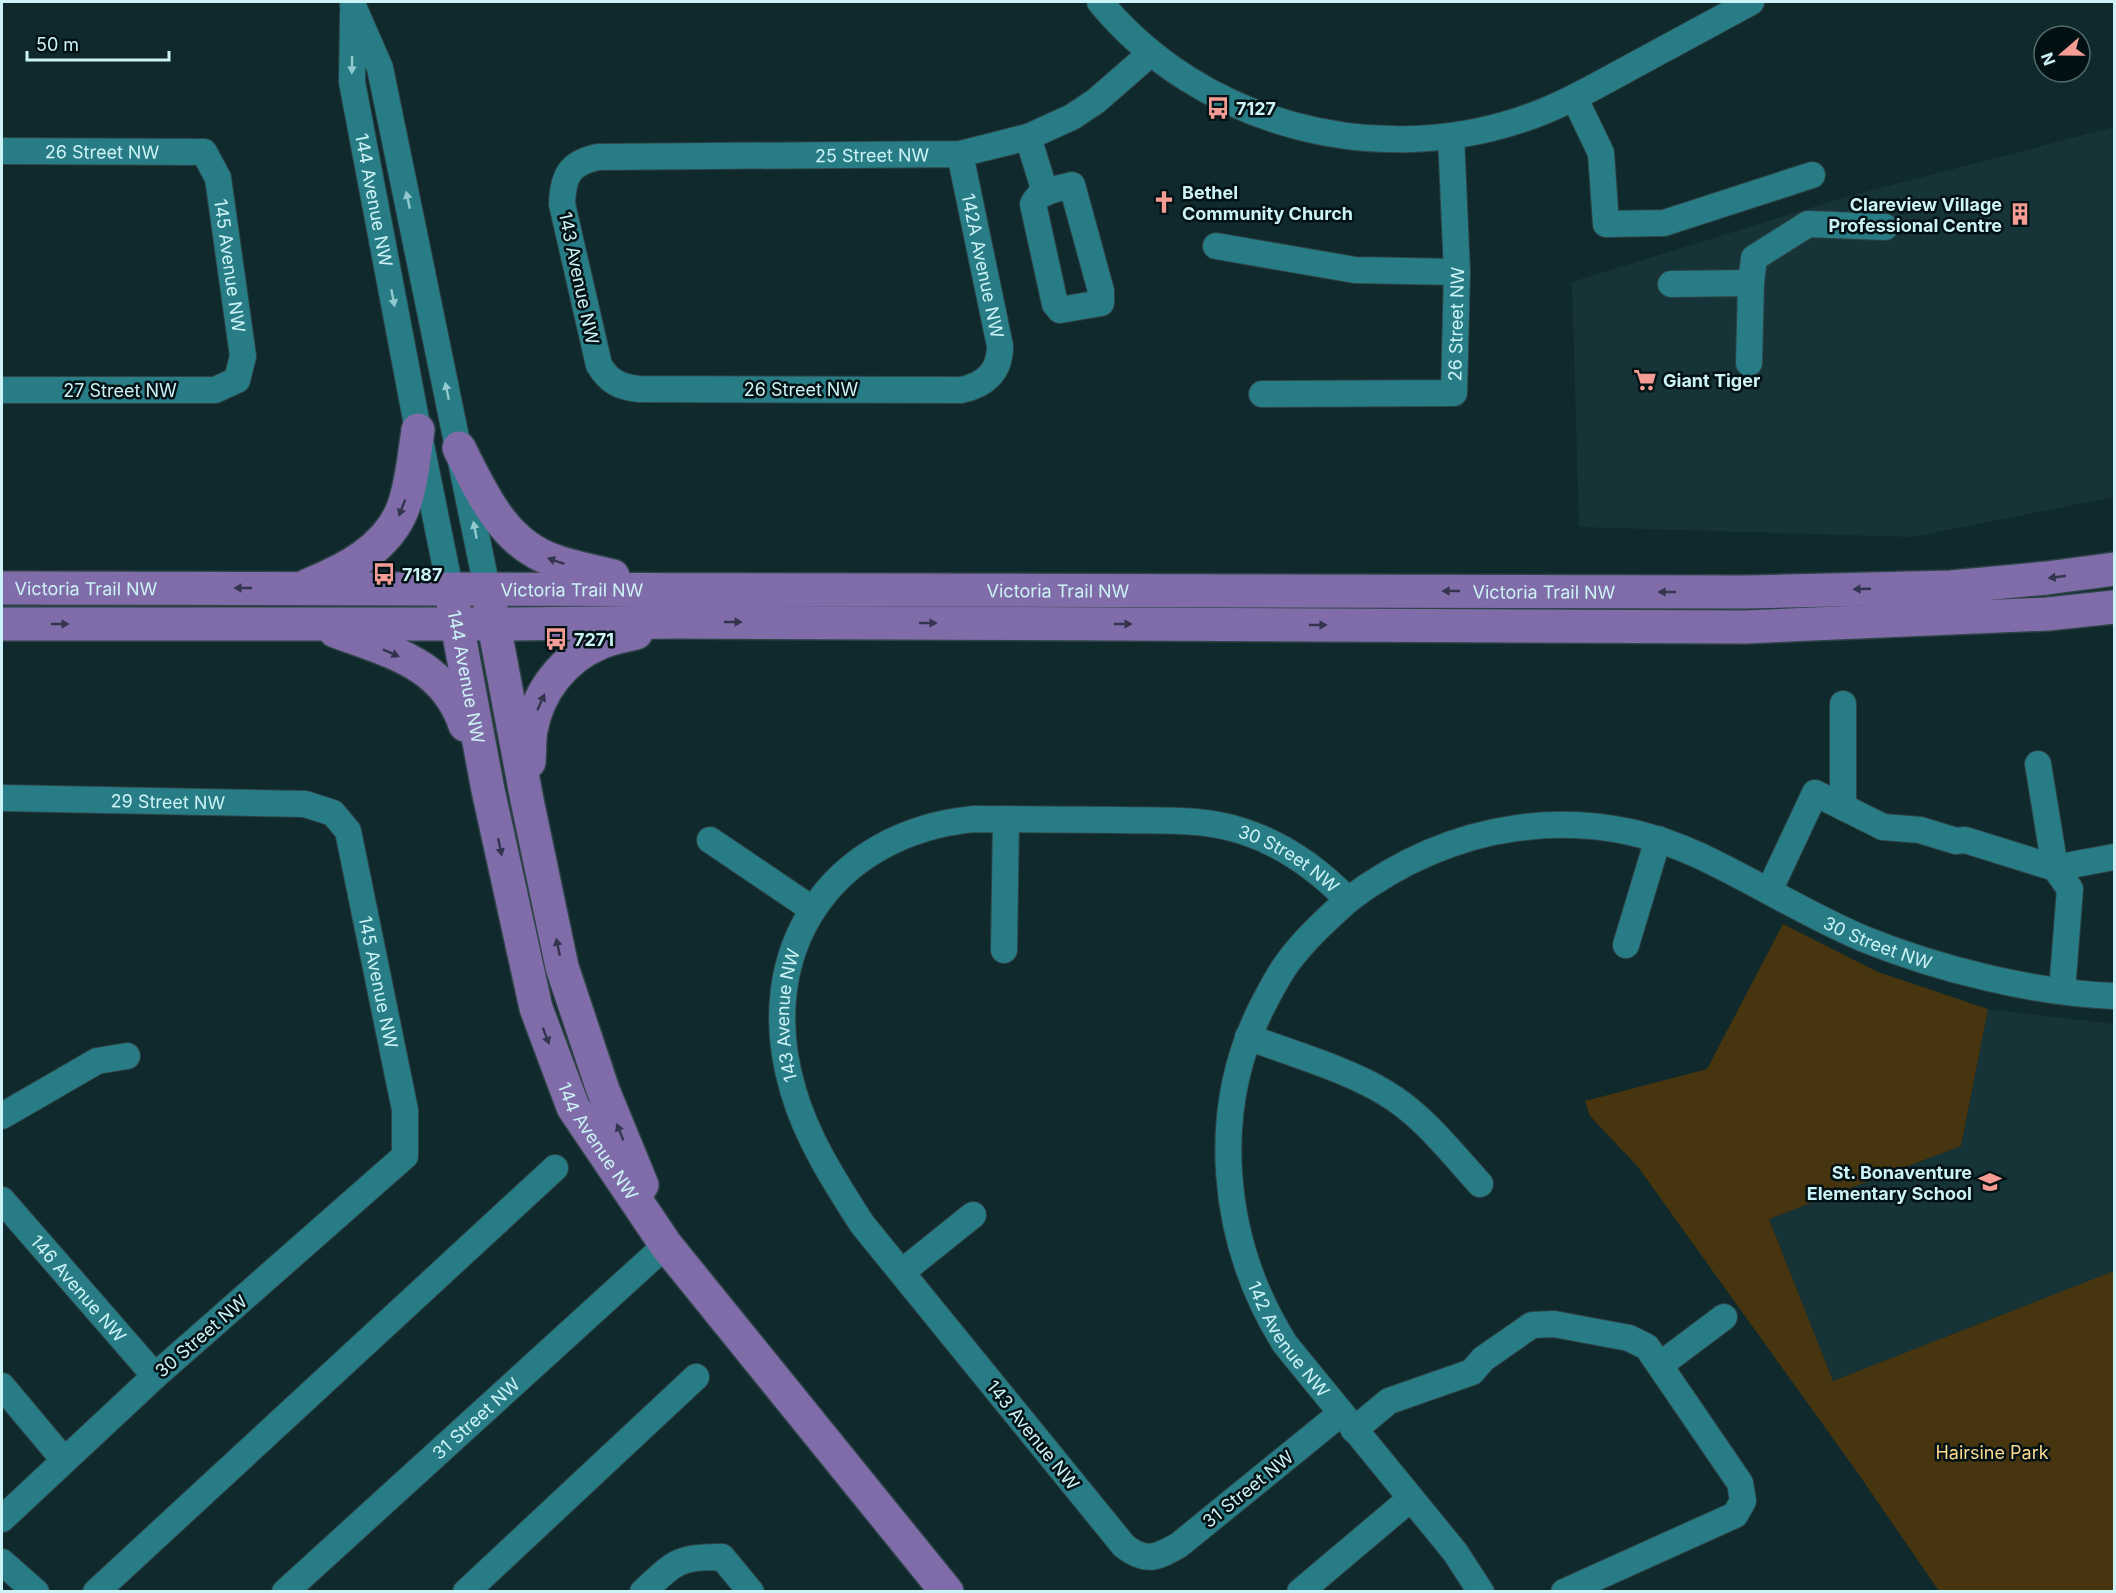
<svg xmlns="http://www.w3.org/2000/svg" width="2116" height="1593" font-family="Inter,sans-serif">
<rect width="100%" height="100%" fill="#0f292c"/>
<!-- built -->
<path fill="#163438" d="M2114 127V497L1912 537 1579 527 1572 282 1846 197Z
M1988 1009 2114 1024V1271L1833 1381 1769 1219 1961 1146Z"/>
<!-- green -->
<path fill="#46350f" d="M1783 924 1878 972 1988 1009 1961 1146 1769 1219 1833 1381 2114 1271V1591H1939L1857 1472 1638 1167 1590 1116 1585 1101 1707 1069Z"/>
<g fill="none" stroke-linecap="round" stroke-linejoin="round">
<!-- minor casing -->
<g stroke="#2d4346" stroke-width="28">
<g id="minor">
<path d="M1100 2C1200 123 1371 169 1520 120 1560 107 1594 87 1631 67 1671 45 1711 24 1751 2"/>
<path d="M353 6 380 68 487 588"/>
<path id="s1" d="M353 14 352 82 418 430 450 588"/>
<path d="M1575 99 1601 153 1606 224 1664 223 1812 175"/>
<path d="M1028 137 1045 192"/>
<path id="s2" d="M2 151 204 152 218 178 243 356 237 380 215 390H2"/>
<path id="s3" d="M960 154 1000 346C1000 372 985 385 961 390L639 389C620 387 609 382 599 365L562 204C563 175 570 163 598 157L960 154 1028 137 1072 117 1096 101 1151 53"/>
<path d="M1072 185 1101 291V303L1060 310 1055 304 1033 204C1039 190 1059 189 1072 185Z"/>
<path d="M1216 246 1355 270 1457 272"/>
<path d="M1751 283 1754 258 1808 224 1885 227"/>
<path d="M1671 284 1751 283 1749 363"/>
<path id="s4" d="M1262 394 1454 393 1457 272 1451 136"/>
<path d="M1843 704V807"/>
<path d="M2038 764 2055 868 2070 889 2062 991"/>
<path id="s5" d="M2 798 305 804 333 813 348 831 405 1110V1156L155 1376 2 1519"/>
<path d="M710 840 812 909"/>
<path d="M1769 891 1815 793 1883 827 1920 830 1956 841 1965 840 2055 868 2114 857"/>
<path id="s6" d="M1348 900C1327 919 1305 939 1288 962 1279 974 1272 988 1265 1001 1207 1110 1221 1242 1285 1344L1455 1552 1481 1592"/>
<path d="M1626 945 1658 839"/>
<path d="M1004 950 1006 819"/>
<path d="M1248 1037C1290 1053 1346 1069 1384 1092 1422 1114 1450 1151 1480 1184"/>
<path d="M2 1116 97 1061 127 1056"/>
<path id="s7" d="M2 1200 155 1376"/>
<path d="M902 1272 973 1215"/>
<path d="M1660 1365 1724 1317"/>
<path d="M2 1386 64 1460"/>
<path id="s8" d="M1340 1414 1179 1545C1156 1558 1146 1563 1124 1546L862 1224C835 1182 807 1139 793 1090 752 952 830 833 974 819 1023 819 1071 820 1120 820 1160 821 1203 818 1242 831 1283 844 1318 869 1348 900 1450 823 1579 800 1698 855 1754 881 1807 915 1864 939 1938 969 2034 993 2114 996"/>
<path d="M1354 1430 1389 1401 1472 1372 1483 1359 1532 1325 1554 1324 1629 1338 1647 1347 1740 1483 1743 1501 1735 1515 1564 1592"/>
<path d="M2 1562 36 1592"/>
<path d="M96 1592 555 1168"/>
<path id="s9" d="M285 1592 666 1245"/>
<path d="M466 1592 696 1377"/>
<path d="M643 1592C674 1563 678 1556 722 1557L751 1592"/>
<path d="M1300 1592 1410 1499"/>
</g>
</g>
<!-- major casing -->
<g stroke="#2d4346" stroke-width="36">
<g id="major">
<path d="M459 448C482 493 503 544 555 561 574 568 594 571 613 576"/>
<path d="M308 585C346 570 388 548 403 508 412 484 414 456 418 430"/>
<path id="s10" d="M2 588 1746 592 1951 587 2047 578 2114 569"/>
<path id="s11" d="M453 603 488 790 536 1008 573 1107 666 1245 947 1592"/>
<path d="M490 604 527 800 562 967 603 1090 642 1185"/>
<path d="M2 624H513L675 622 1745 627 2048 614 2114 607"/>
<path d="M335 631C391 652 444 663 465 725"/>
<path d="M529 762C530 752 529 740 531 730 538 691 564 658 600 643 611 638 624 636 636 633"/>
</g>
</g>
<!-- minor -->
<use href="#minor" stroke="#277c85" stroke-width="26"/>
<!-- major -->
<use href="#major" stroke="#7f6ca8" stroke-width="33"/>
</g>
<!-- one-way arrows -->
<defs><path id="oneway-solid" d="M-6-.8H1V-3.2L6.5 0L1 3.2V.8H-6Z" transform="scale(1.5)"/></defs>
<g fill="#92c9cf">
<use href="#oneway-solid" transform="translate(352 65) rotate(91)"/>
<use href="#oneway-solid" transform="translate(408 200) rotate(-102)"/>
<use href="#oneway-solid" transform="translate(393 298) rotate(79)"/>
<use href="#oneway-solid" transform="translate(447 391) rotate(-102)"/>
<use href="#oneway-solid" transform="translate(475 530) rotate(-101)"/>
</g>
<g fill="#33354f">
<use href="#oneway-solid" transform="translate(402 508) rotate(111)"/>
<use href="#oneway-solid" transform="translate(556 561) rotate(-161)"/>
<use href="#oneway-solid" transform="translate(2057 577) rotate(172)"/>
<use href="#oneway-solid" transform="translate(243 588) rotate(-180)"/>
<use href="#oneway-solid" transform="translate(1862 589) rotate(178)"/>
<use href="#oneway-solid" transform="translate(1451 591) rotate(-180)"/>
<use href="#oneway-solid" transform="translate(1667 592) rotate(-180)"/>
<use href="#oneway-solid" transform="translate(733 622)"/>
<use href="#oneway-solid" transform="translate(928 623)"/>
<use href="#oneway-solid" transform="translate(60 624)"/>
<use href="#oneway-solid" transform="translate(1123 624)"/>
<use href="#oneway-solid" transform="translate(1318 625)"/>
<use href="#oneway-solid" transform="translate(391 653) rotate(24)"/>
<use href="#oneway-solid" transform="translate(541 702) rotate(-66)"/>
<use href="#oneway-solid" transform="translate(500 847) rotate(78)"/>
<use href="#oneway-solid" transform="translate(558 947) rotate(-102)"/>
<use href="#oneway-solid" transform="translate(546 1036) rotate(69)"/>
<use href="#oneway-solid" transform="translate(620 1132) rotate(-112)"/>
</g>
<!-- icons -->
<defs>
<g id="bus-bare" transform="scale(1.8)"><path d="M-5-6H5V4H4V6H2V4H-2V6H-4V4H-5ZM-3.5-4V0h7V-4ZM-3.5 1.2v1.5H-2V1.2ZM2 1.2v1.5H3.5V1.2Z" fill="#f59c94" stroke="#001114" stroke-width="2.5" paint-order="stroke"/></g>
<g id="church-bare" transform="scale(1.8)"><path d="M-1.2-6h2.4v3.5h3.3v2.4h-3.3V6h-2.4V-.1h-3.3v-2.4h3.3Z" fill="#f59c94" stroke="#001114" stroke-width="2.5" paint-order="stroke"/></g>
<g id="building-bare" transform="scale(1.8)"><path d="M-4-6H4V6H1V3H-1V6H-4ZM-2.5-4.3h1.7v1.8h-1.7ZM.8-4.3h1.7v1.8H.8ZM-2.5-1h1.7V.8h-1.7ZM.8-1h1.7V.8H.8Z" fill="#f59c94" stroke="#001114" stroke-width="2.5" paint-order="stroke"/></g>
<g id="supermarket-bare" transform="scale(1.8)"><path d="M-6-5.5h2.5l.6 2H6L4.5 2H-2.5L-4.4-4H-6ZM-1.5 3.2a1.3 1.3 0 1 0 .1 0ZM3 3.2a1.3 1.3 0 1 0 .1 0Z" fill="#f59c94" stroke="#001114" stroke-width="2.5" paint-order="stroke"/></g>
<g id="school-bare" transform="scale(1.8)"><path d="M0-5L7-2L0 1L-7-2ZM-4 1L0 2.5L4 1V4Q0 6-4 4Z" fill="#f59c94" stroke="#001114" stroke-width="2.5" paint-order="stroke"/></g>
</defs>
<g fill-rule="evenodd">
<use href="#bus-bare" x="1218" y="108"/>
<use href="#church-bare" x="1164" y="202"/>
<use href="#building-bare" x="2020" y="214"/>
<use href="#supermarket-bare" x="1645" y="380"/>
<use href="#bus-bare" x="384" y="574"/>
<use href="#bus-bare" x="556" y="639"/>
<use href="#school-bare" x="1990" y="1182"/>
</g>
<g text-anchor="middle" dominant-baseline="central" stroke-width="5" stroke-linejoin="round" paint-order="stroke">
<!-- poi labels -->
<g font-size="18" font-weight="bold" fill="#ccf3f7" stroke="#001114" text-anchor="start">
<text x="1236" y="108">7127</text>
<text x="1182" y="192">Bethel<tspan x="1182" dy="21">Community Church</tspan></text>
<text x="2002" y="204" text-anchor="end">Clareview Village<tspan x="2002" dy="21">Professional Centre</tspan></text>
<text x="1663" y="380">Giant Tiger</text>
<text x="402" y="574">7187</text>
<text x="574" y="639">7271</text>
<text x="1972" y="1172" text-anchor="end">St. Bonaventure<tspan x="1972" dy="21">Elementary School</tspan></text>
</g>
<!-- street labels -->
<g font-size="18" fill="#ccf3f7" stroke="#001114">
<text stroke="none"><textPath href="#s2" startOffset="100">26 Street NW</textPath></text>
<text stroke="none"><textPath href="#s3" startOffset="1137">25 Street NW</textPath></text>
<text stroke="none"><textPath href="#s1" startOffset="188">144 Avenue NW</textPath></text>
<text stroke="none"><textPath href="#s2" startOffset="320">145 Avenue NW</textPath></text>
<text stroke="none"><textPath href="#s3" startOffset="114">142A Avenue NW</textPath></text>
<text transform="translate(579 278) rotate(78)">143 Avenue NW</text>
<text stroke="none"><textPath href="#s4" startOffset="261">26 Street NW</textPath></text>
<text x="801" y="389">26 Street NW</text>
<text x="120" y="390">27 Street NW</text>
<text stroke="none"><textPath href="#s10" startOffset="84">Victoria Trail NW</textPath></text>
<text stroke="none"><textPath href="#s10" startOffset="570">Victoria Trail NW</textPath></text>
<text stroke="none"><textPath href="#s10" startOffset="1056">Victoria Trail NW</textPath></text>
<text stroke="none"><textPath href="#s10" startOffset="1542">Victoria Trail NW</textPath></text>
<text stroke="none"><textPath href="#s11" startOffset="75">144 Avenue NW</textPath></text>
<text stroke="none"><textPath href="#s5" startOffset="166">29 Street NW</textPath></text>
<text stroke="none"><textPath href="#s8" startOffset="1536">30 Street NW</textPath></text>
<text stroke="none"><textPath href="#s8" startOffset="2181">30 Street NW</textPath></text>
<text stroke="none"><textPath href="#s5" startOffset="510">145 Avenue NW</textPath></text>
<text stroke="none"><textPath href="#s8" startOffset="910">143 Avenue NW</textPath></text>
<text stroke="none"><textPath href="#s11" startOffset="561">144 Avenue NW</textPath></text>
<text stroke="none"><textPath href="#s7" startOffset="117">146 Avenue NW</textPath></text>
<text transform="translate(201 1336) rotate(-41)">30 Street NW</text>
<text stroke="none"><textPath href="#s6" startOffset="489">142 Avenue NW</textPath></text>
<text stroke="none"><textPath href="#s9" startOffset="258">31 Street NW</textPath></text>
<text transform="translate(1033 1435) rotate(51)">143 Avenue NW</text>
<text transform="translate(1248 1489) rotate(-39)">31 Street NW</text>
</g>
<!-- park labels -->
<g font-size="18" fill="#feda8e" stroke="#001114">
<text x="1992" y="1452">Hairsine Park</text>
</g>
</g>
<!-- border -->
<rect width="2116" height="1593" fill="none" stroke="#ccf3f7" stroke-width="6"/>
<!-- north arrow -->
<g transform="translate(2062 54) rotate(250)"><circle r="28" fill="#001114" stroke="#526b6f" stroke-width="1.5"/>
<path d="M0-4.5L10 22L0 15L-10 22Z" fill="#f59c94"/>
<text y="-9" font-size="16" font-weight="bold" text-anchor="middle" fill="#ccf3f7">N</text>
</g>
<!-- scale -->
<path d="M27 51v9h142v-9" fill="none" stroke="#ccf3f7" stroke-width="3"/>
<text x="36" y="51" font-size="18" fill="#ccf3f7" stroke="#001114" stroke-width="4.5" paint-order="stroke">50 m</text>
</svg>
